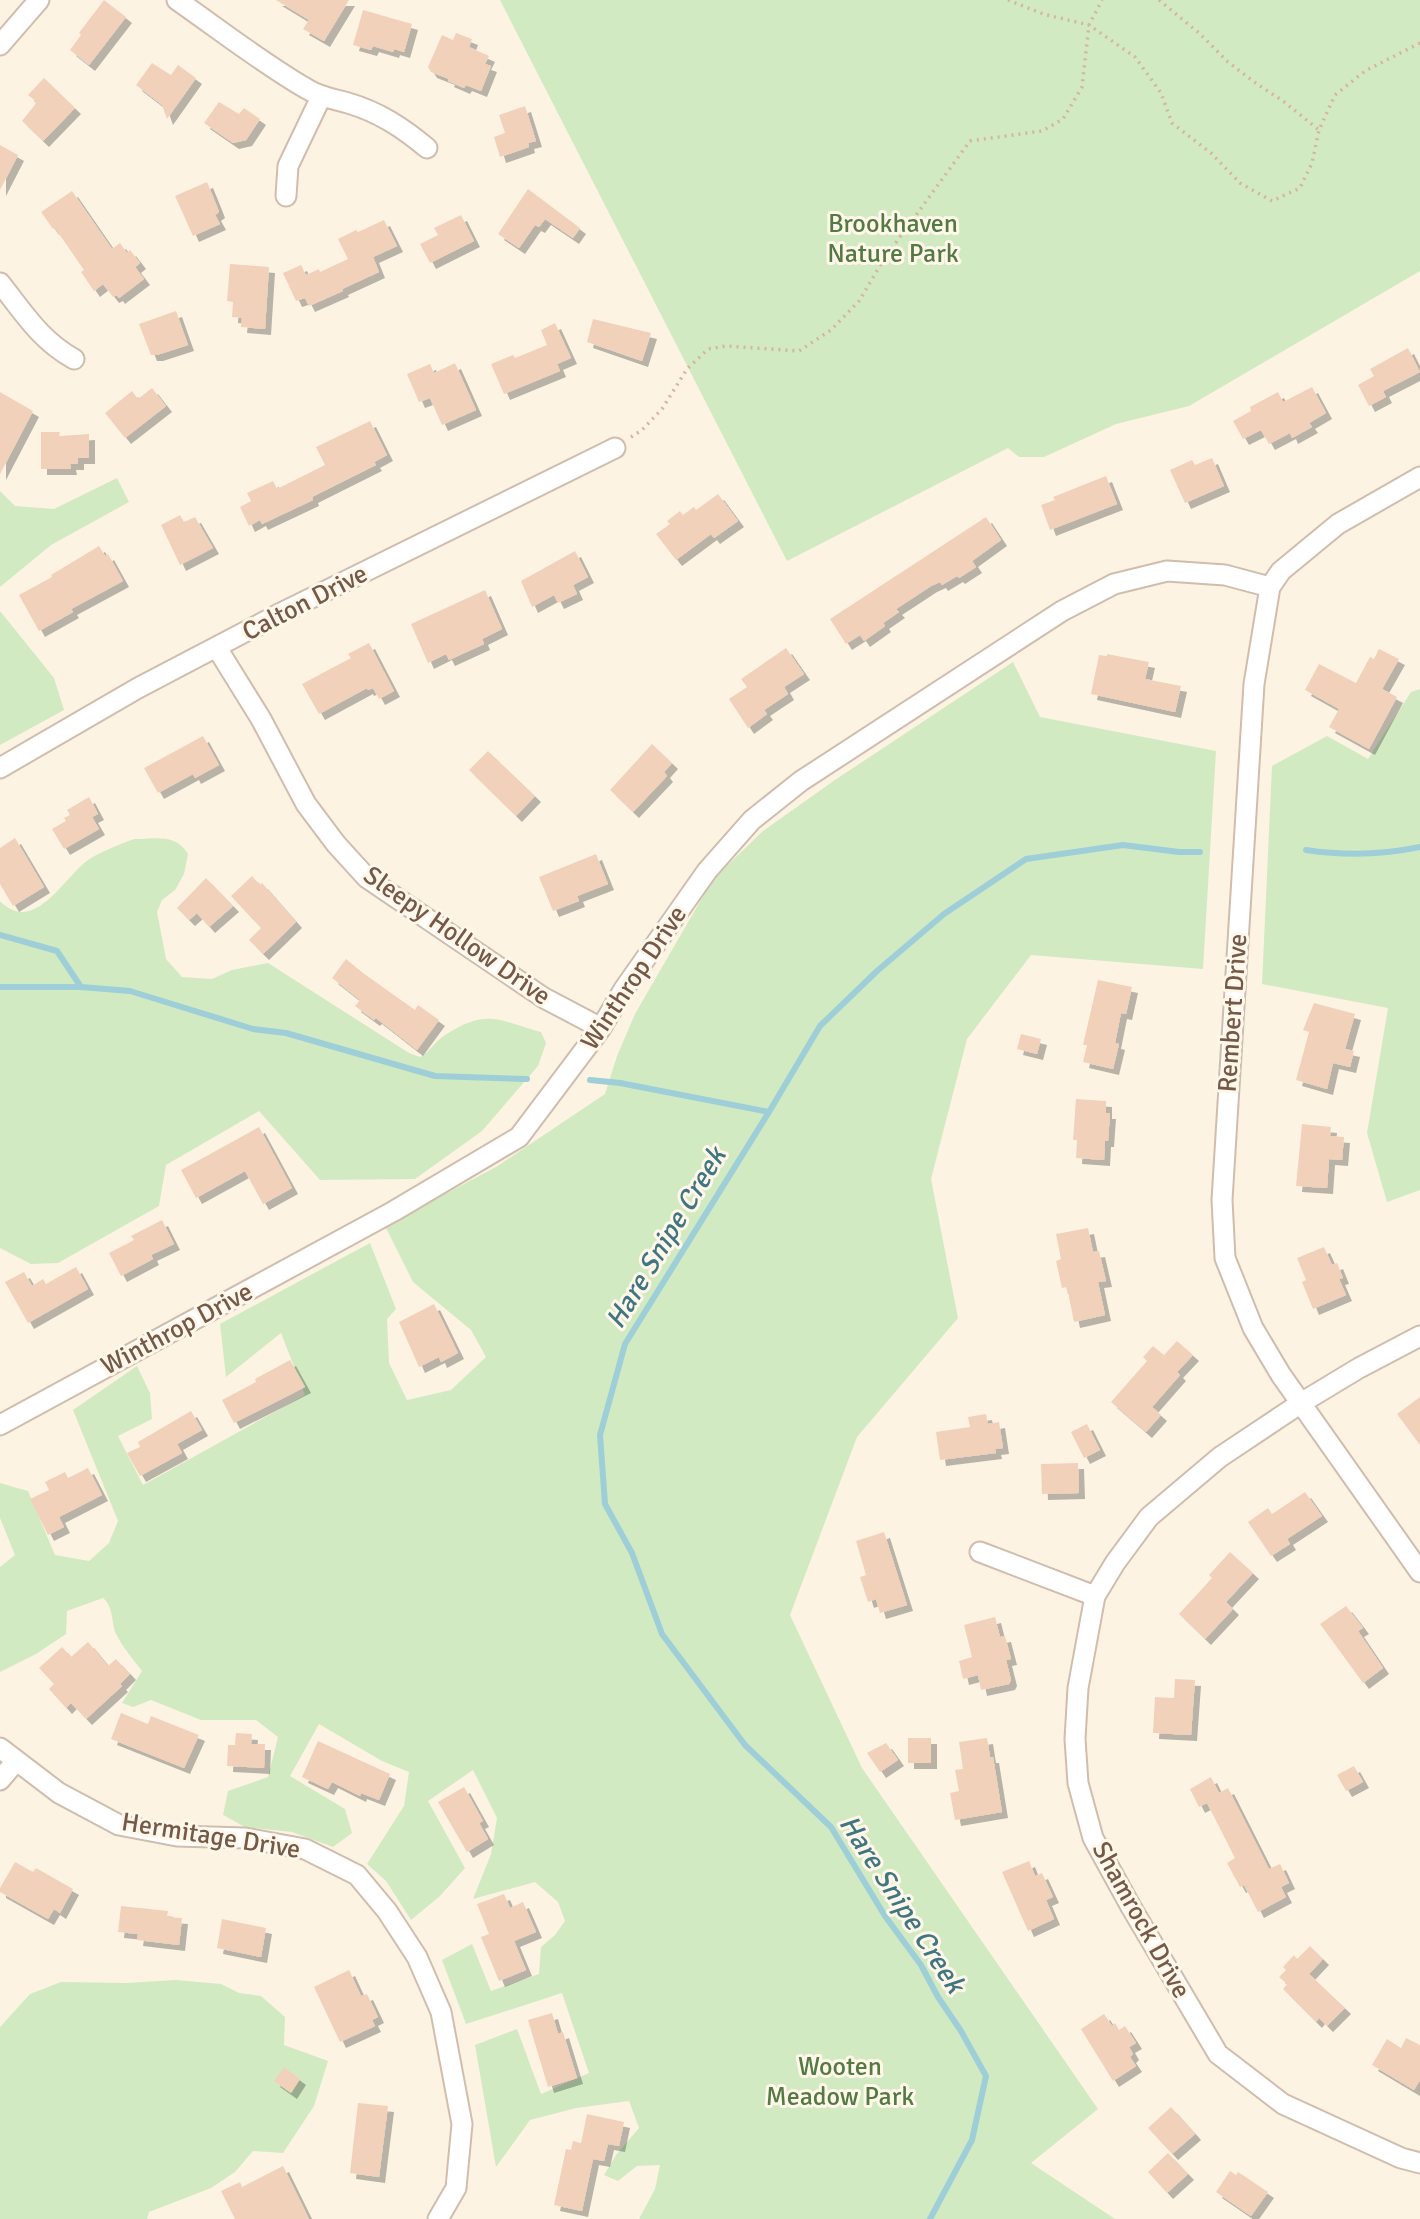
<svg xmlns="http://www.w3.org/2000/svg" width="1420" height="2219" font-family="Signika,sans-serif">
<defs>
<filter id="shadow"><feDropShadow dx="6" dy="6" stdDeviation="0" flood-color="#0004"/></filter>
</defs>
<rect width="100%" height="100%" fill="#fcf3e3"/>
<!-- green -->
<path fill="#d2eac2" d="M500 0H1420V271L1189 406 1116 424 1044 457H1019L1008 448 787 561Z
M117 478 129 502 51 545 0 587V491L15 506 54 509Z
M0 611 54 678 64 710 0 745Z
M1013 662 1040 717 1216 751 1203 969 1031 955 967 1039 931 1179 958 1318 857 1437 790 1615 862 1768 1098 2109 1031 2163 1115 2219H639L655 2189 660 2165 637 2166 618 2181 604 2175 616 2155 639 2128 629 2101 576 2108 530 2120 496 2167 475 2045 517 2029 541 2094 589 2073 562 1993 466 2024 442 1960 472 1944 491 1991 539 1974 541 1947 555 1935 565 1921 558 1902 535 1882 473 1899 491 1854 497 1818 473 1770 428 1801 465 1868 440 1896 411 1920 386 1881 367 1864 404 1806 409 1772 382 1761 319 1724 290 1776 345 1809 352 1833 333 1847 292 1832 245 1827 223 1815 228 1791 268 1777 278 1737 256 1720H201L151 1700 133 1707 122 1703 142 1671C133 1659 123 1648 116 1634 111 1622 114 1607 103 1598L67 1611 66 1634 36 1654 0 1672V1567L15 1555 0 1518V1483L28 1491 55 1555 89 1561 109 1543 118 1521 73 1410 137 1366 150 1393 152 1419 118 1436 143 1485 305 1395 281 1333 226 1377 220 1324 370 1243 396 1309 387 1319 389 1363 407 1400 451 1390 486 1357 471 1330 413 1282 385 1226 496 1167 605 1094 617 1056 635 1014 713 879 763 831 835 780Z
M1420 689V1190L1387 1202 1367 1133 1388 1008 1262 984 1272 766 1327 736 1368 759 1411 692Z
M134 839C155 839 176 833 188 854L184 874 175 890 162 900 157 912 166 959 182 977 212 979 232 970 268 963 409 1053 420 1057C431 1051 435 1041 445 1035 487 1008 498 1020 541 1032L546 1043 538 1066 482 1131 415 1179 320 1180 259 1111 166 1165 159 1206 58 1263 31 1264 0 1248V901C34 936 64 877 88 860 102 851 118 845 134 839Z
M176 1980 221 1984 239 1993 261 1996 285 2017 284 2045 328 2061 314 2106 283 2153 253 2151 235 2172 211 2188 149 2212 147 2219H0V2027L30 1994 61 1982 126 1983Z"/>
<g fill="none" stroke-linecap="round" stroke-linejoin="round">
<!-- stream -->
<path stroke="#9eced7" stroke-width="6" d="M1306 850C1345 856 1382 855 1420 847
M0 935 57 951 81 987
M0 987H81L130 991 253 1029 286 1033 435 1076 527 1079
M590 1080 620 1083 769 1112
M930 2219 972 2140 986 2076 961 2031 938 1997 921 1965 885 1916 831 1827 745 1745 662 1634 632 1553 605 1504 600 1435 625 1344 769 1112 820 1026 877 971 944 914 1026 859 1123 845 1179 852H1200"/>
</g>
<!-- building -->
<path fill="#f2d1bb" filter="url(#shadow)" d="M104 0 126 17 89 65 70 50 81 35 79 33Z
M276 0H349L324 41 303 29 309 20Z
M363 10 412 24 404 52 394 49 393 52 373 46 371 50 353 45Z
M456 33 472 39 469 47 489 56 485 64 491 66 481 91 466 85 464 88 448 81 449 79 431 72 428 67 442 35 453 40Z
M152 63 171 75 178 65 196 78 167 119 162 105 136 85Z
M44 78 75 108 43 141 22 121 37 102 28 95Z
M219 102 239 114 244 108 260 119 246 140 233 143 204 123Z
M525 106 536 141 528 143 529 147 500 157 494 137 505 133 499 115Z
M0 145 18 155 0 190Z
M207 182 216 204 219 212 215 215 220 224 193 236 175 196Z
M528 189 580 228 573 238 545 219 539 227 535 225 519 248 498 234Z
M72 191 112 249 120 243 127 253 130 250 140 263 135 267 144 279 119 298 117 295 113 297 103 284 94 291 81 272 84 270 55 228 53 229 41 212Z
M461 215 474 241 430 263 420 244 438 235 434 228Z
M384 220 397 246 373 257 379 272 342 289 343 291 309 306 305 298 296 301 283 273 301 265 306 275 319 269 320 272 348 259 338 239 356 230 358 232Z
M230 264 269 267 265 329 241 327 242 318 232 317 233 302 227 301Z
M176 311 188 345 157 355H151L139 324Z
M593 319 651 333 642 361 587 342Z
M555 323 571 358 557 364 560 371 504 394 491 364 513 355 515 358 547 345 541 330Z
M1408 348 1420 372 1383 391 1386 397 1369 406 1358 385 1374 376 1370 369Z
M455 363 476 410 442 425 430 398 419 402 407 374 430 364 434 373Z
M1312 387 1326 413 1309 423 1312 427 1292 438 1290 433 1269 444 1261 430 1243 439 1233 421 1251 411 1250 407 1278 392 1283 402Z
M152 388 166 406 125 438 105 413 132 391 138 399Z
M0 392 33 411 0 474Z
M370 421 387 455 374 462 376 465 312 497 313 500 262 524 260 520 249 526 240 507 251 501 247 493 273 481 277 489 325 465 316 447Z
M41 432H60L59 436 89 434V458H78V464H70L71 469H41Z
M1212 458 1224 486 1185 503 1170 470 1192 460 1195 465Z
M1106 476 1117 504 1050 530 1041 505 1055 500 1053 497Z
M718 494 738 521 714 538 711 534 676 560 656 534 670 524 667 521 680 511 683 515 694 507 696 510Z
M180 515 184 522 195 517 213 548 180 565 161 525Z
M986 517 1001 540 972 561 976 567 959 578 957 576 942 585 940 582 931 586 896 609 899 612 883 623 885 626 864 641 860 635 846 644 830 619Z
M99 546 105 556 108 554 123 581 71 609 73 612 39 631 19 595 52 577 51 575Z
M575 551 588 577 573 585 577 594 558 603 554 595 532 607 521 581Z
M485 590 502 629 482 639 484 644 449 660 446 654 428 663 411 624Z
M369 643 394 691 379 699 373 688 368 690 367 688 319 714 302 684 351 658 348 654Z
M786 648 804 674 784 687 788 694 764 710 767 714 748 728 729 699 747 687 741 679Z
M1379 649 1399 659 1382 689 1397 697 1369 749 1329 727 1339 709 1305 690 1319 664 1356 683 1370 657 1374 659Z
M1107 654 1149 662 1145 679 1181 686 1175 712 1091 694 1099 655 1107 656Z
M203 736 219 765 195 778 193 774 158 793 144 768Z
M652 744 672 763 664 772 667 776 633 812 610 790Z
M488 751 535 796 516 816 469 770Z
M89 797 98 814 92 817 99 829 64 849 52 829 66 821 64 818 70 815 67 810Z
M15 838 44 887 13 906 0 884V848Z
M596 854 608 884 577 896 579 901 553 911 539 877Z
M252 876 260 885 262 883 296 922 263 954 249 940 261 928 231 896Z
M206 878 233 906 209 927 197 913 189 920 177 908Z
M346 959 363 973 415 1010 418 1005 439 1020 417 1050 376 1018 374 1020 355 1006 360 1000 332 978Z
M1098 980 1132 987 1126 1014 1121 1013 1115 1043 1119 1044 1113 1069 1083 1062 1087 1045H1083Z
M1314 1003 1355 1014 1345 1049 1354 1051 1350 1067 1333 1063 1327 1089 1296 1080 1309 1032 1303 1030Z
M1021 1034 1041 1039 1037 1054 1017 1049Z
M1076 1099 1106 1101V1113H1110L1108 1141H1105L1104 1160 1076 1158 1077 1140H1073Z
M1302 1124 1331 1127 1330 1136 1344 1137 1342 1160 1329 1159 1327 1188 1296 1186Z
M259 1127 292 1188 263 1204 245 1171 196 1198 181 1170Z
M162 1220 174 1244 151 1255 153 1259 121 1276 109 1253 134 1240 131 1236Z
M1088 1228 1093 1252 1099 1251 1106 1281 1098 1282 1105 1315 1074 1322 1067 1287 1062 1288 1056 1261 1061 1259 1056 1234Z
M1324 1247 1332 1265 1337 1263 1343 1278 1339 1279 1346 1295 1313 1309 1302 1282 1306 1280 1297 1258Z
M76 1267 88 1289 28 1323 5 1282 24 1272 32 1286 43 1279 46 1284Z
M434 1304 458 1353 441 1362 439 1357 419 1367 399 1322Z
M1177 1341 1193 1355 1177 1372 1180 1375 1152 1407 1161 1415 1146 1432 1111 1402 1147 1361 1143 1357 1153 1346 1164 1355Z
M290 1360 305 1387 234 1423 222 1400 256 1382 255 1379Z
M1420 1397V1445L1397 1414Z
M191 1411 202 1430 177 1444 182 1453 140 1476 127 1453 140 1447 138 1442Z
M986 1414 988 1424 999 1422 1003 1448 995 1449 996 1453 940 1460 936 1432 970 1427 968 1417Z
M1087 1424 1100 1450 1084 1458 1071 1432Z
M1078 1463 1079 1493 1042 1494 1041 1464Z
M88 1468 102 1495 59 1517 64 1527 48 1535 30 1499 49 1490 45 1482 65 1472 68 1478Z
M1305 1492 1322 1516 1287 1539 1290 1544 1271 1556 1248 1522 1268 1508 1272 1514Z
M884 1532 907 1605 880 1613 876 1599 868 1602 860 1577 866 1575 856 1541Z
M1230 1552 1253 1573 1226 1602 1233 1609 1205 1639 1179 1614 1212 1578 1209 1575Z
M1346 1606 1363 1628 1358 1631 1383 1668 1363 1683 1320 1624Z
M995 1617 1000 1637 1005 1636 1011 1659 1006 1660 1011 1680 1009 1684 981 1690 978 1675 963 1679 959 1661 972 1657 964 1625Z
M88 1642 108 1666 116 1659 130 1674 120 1684 122 1686 86 1719 71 1703 66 1708 49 1689 54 1684 39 1668 62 1647 71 1657Z
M1175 1679 1195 1680 1191 1735 1153 1733 1155 1697 1174 1698Z
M121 1713 148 1724 151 1716 199 1735 184 1768 111 1739Z
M236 1733 252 1734 251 1744H265L264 1768 227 1766 228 1745H235Z
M908 1738H931V1763H908Z
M987 1738 990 1757H993L1002 1812 955 1820 950 1793 959 1791 955 1770 963 1769 959 1742Z
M318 1741 390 1774 379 1800 361 1793 360 1796 332 1782 328 1789 302 1777Z
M886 1743 898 1760 880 1772 867 1753Z
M1354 1766 1363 1782 1346 1791 1337 1775Z
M1211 1777 1219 1793 1228 1788 1269 1869 1280 1864 1289 1883 1281 1887 1286 1897 1258 1912 1244 1885 1240 1887 1227 1863 1235 1858 1207 1803 1199 1807 1190 1789Z
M464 1787 483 1821 479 1823 488 1839 467 1852 438 1802Z
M1029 1861 1035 1876 1042 1873 1053 1897 1046 1900 1054 1919 1028 1931 1002 1872Z
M15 1862 33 1872 36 1868 73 1889 60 1913 54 1909 48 1919 0 1892V1888Z
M504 1894 510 1908 523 1902 536 1932 514 1941 526 1970 499 1981 481 1937 489 1934 477 1904Z
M121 1906 168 1911 167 1917 182 1918 179 1945 137 1940 138 1934 118 1932Z
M222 1919 266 1928 261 1957 217 1948Z
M1310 1946 1323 1959 1309 1974 1345 2008 1327 2026 1319 2018 1316 2022 1283 1989 1287 1984 1279 1977 1286 1970 1283 1967 1294 1955 1297 1959Z
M349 1970 361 1996 367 1994 378 2017 372 2020 375 2026 340 2042 314 1987Z
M552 2013 558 2034 563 2032 577 2078 548 2087 528 2020Z
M1104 2014 1112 2026 1115 2023 1119 2030 1125 2026 1136 2043 1129 2047 1133 2054 1130 2057 1136 2066 1113 2081 1081 2029Z
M1406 2038 1420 2045V2080L1414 2090 1372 2065 1387 2039 1401 2048Z
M284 2067 300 2079 291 2093 274 2081Z
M358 2103 388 2106 379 2177 350 2173Z
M1171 2107 1195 2134 1172 2154 1148 2128Z
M587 2114 624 2122 619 2146 608 2144 604 2161 593 2159 582 2211 554 2205 566 2149 571 2150 573 2141 581 2143Z
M1168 2153 1188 2174 1167 2193 1148 2172Z
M283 2166 309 2219H235L221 2191 240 2182 242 2187Z
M1230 2171 1236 2175 1238 2172 1268 2192 1251 2216 1216 2192Z"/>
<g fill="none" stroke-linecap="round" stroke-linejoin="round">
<!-- minor casing -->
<g stroke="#d0bdad" stroke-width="23">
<path id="minor" d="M177 0C220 30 262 63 307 89 320 97 334 99 348 103 379 112 403 128 427 148
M0 45 39 0
M286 196 288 166 321 97
M0 283C24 313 40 340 74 359
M1420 477 1338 524 1281 571 1270 587 1254 684 1222 1200 1225 1258 1253 1328 1281 1375 1420 1572
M217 648 261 719 306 804 336 844 367 878 544 998 601 1028
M0 768 138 688 281 613 615 448
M1420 1336 1359 1368 1301 1403 1220 1457 1149 1517 1115 1563 1095 1596 1078 1688 1075 1739 1078 1783 1093 1838 1131 1907 1218 2054 1283 2104 1401 2158 1420 2163
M0 1425 394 1211 519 1137 601 1028 624 989 707 871 752 820 801 781 1062 611 1114 584 1167 571 1225 575 1270 587
M980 1552 1095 1596
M0 1748 59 1793 119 1825 177 1836 245 1838 305 1849 357 1875 387 1911 417 1957 441 2012 462 2124 456 2188 438 2219
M0 1780 16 1761"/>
</g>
<!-- path -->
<path stroke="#d6b49e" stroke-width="3.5" stroke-dasharray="2 5" stroke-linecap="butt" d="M1008 0 1043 14 1089 25 1135 57 1161 93 1172 123 1211 153 1240 183 1272 201 1300 188 1312 163 1319 130 1335 95 1365 71 1420 43
M1159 0 1199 33 1228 62 1257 84 1283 101 1319 130
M631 437 642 430 662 409 687 369 708 349 726 346 799 351 831 330 859 301 884 259 970 141 1042 131 1063 119 1082 87 1089 25 1102 0"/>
<!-- minor -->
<use href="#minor" stroke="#fff" stroke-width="19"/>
</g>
<g text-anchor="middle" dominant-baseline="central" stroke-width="6" stroke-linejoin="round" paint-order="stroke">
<!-- park labels -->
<g font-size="26" fill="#527a42" stroke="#fff7ea">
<text x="893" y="224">Brookhaven<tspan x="893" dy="30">Nature Park</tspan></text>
<text x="840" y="2067">Wooten<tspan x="840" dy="30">Meadow Park</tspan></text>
</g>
<!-- street labels -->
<g font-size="26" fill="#745949" stroke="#fff7ea">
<text transform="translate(305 603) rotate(-27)">Calton Drive</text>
<text transform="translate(457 936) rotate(35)">Sleepy Hollow Drive</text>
<text transform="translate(634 978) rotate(-56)">Winthrop Drive</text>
<text transform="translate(1233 1013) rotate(-86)">Rembert Drive</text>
<text transform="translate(177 1329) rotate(-28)">Winthrop Drive</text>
<text transform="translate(211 1836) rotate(9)">Hermitage Drive</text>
<text transform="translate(1141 1920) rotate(61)">Shamrock Drive</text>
</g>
<!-- water labels -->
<g font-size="28" font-style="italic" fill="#407681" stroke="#fff7ea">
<text transform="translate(666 1238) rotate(-59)">Hare Snipe Creek</text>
<text transform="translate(902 1904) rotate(57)">Hare Snipe Creek</text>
</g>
</g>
</svg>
